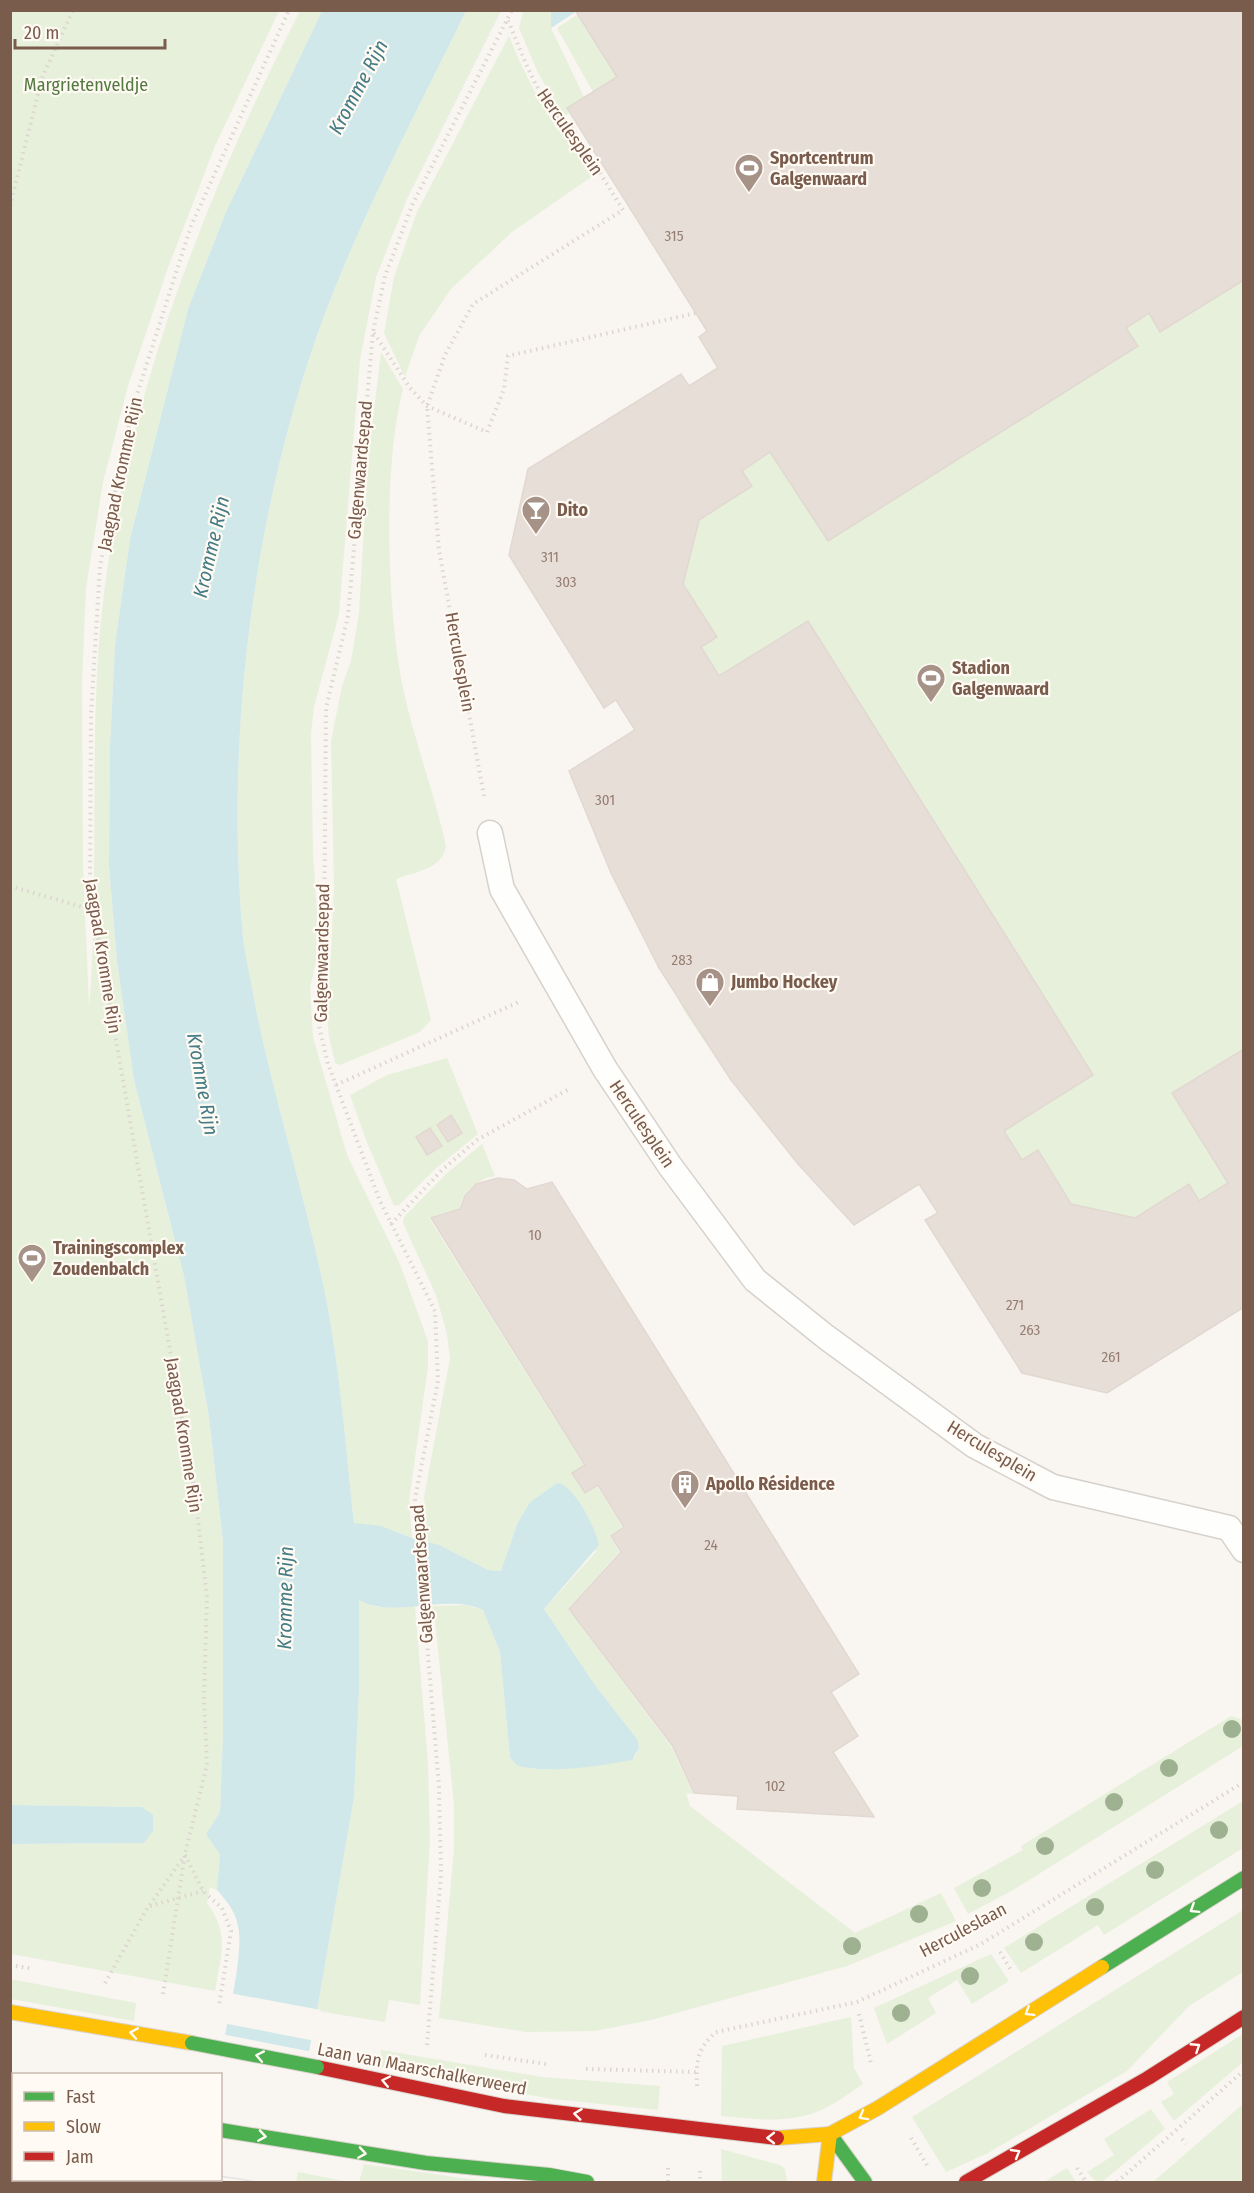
<svg xmlns="http://www.w3.org/2000/svg" width="1254" height="2193" font-family="'Fira Sans Condensed',sans-serif">
<rect width="100%" height="100%" fill="#f9f5f0"/>
<!-- green -->
<path fill="#e7f0db" d="M11 11H279L215 146 168 268 128 386 103 482 86 588 82 682 83 867 89 1006C92 980 92 954 93 928 96 833 92 738 99 643 117 420 199 208 300 11H322L226 212 188 309 130 539 115 645 110 746 109 866 117 961 134 1080 184 1276 209 1417 223 1542V1735L220 1812 206 1834 220 1855 217 1890 210 1887 207 1903C230 1934 221 1955 215 1991L11 1954V1844L143 1843 142 1807 11 1805Z
M466 11H501L407 199 376 277 360 360 339 614 314 707 311 733 313 854 317 912 316 962 310 988 313 1037 347 1155 400 1264 428 1341V1367L409 1500 412 1538 397 1532 354 1523C345 1441 339 1355 321 1274 301 1182 272 1092 254 999 251 978 245 958 243 937 224 732 255 495 329 303 368 203 419 107 466 11Z
M523 11H551V28L584 97 576 103 593 92 557 28 578 14 1243 11V1307L1107 1393 1022 1373 925 1220 937 1213 919 1184 854 1225 772 1133 731 1080 686 1014 622 897 569 771 635 729 616 700 604 708 509 555 528 469 681 374 689 386 717 367 699 337 707 331 570 113 564 116 538 73 519 28Z
M509 36C522 70 539 100 558 131L561 128 594 175 512 232 451 289 419 336 405 377 384 333 394 277 417 212Z
M381 352 403 389C383 466 387 605 402 683 413 738 434 791 446 846 442 870 416 871 396 879L431 1020 420 1032 340 1065 335 1063 329 1037 325 993 331 955 334 887 331 741 342 686 351 661 359 613 368 461Z
M447 1058 478 1134 434 1170 399 1205 394 1206 366 1140 350 1095 387 1075Z
M482 1144 495 1176C477 1179 463 1191 459 1209L429 1218 584 1465 572 1474 585 1494 597 1486 623 1527 610 1536 619 1552 568 1609 671 1746 693 1794 686 1793 690 1806 855 1933 941 1893 956 1921 847 1966 651 2020 595 2031 526 2032 439 2018 454 1848V1805L435 1620 432 1618 431 1606 466 1605 483 1610 500 1652 510 1758C513 1761 517 1765 522 1766 541 1775 614 1763 635 1757L639 1748 637 1739 595 1685 544 1609 596 1552 557 1483 530 1502 517 1524 501 1571 488 1570 428 1542 424 1497 450 1358 447 1334 436 1295 403 1223 404 1217 446 1174Z
M359 1600 376 1607 415 1606 428 1763 430 1840 420 2005 389 2000 385 2022 317 2011 354 1797 359 1691Z
M1231 1716 1243 1720V1746L1015 1889 968 1914 954 1888 1023 1850 1021 1846Z
M1243 1801V1848L1104 1935 1098 1925 1021 1973 1004 1948Z
M1243 1910V1972L1189 2006 1127 2071 988 2153 946 2172 912 2117Z
M991 1954 1009 1981 972 2004 957 1980 928 1998 936 2013 887 2044 874 2008Z
M10 1979 136 2003 134 2021 11 1999Z
M851 2017 854 2068 863 2084C849 2093 834 2105 819 2111 787 2124 755 2119 721 2116L722 2046Z
M1243 2034V2062L1174 2121 1161 2102 1174 2094 1167 2082Z
M381 2050 542 2077 660 2086 658 2110 552 2099 379 2067Z
M10 2100 14 2101V2180H166L165 2182H11Z
M1243 2104V2182H1153Z
M1151 2109 1165 2129 1102 2182H1096L1087 2172 1114 2155 1104 2139Z
M721 2149 780 2165 785 2169 787 2182H722Z
M364 2164 490 2182H359Z
M1067 2168 1076 2182H1044Z
M298 2172 349 2182H296Z"/>
<!-- water -->
<path fill="#d0e8ea" d="M322 11H466C419 107 368 203 329 303 255 495 224 732 243 937 245 957 251 978 254 999 272 1092 301 1182 321 1274 339 1355 345 1440 354 1523L381 1526 412 1538 439 1545 488 1570 501 1571 517 1524 530 1502 557 1483C574 1484 596 1529 599 1545L544 1609 595 1685 637 1739 639 1748 632 1760C600 1766 550 1774 518 1766L510 1758 500 1652 483 1610C446 1592 395 1620 359 1600V1691L354 1797 317 2011 283 2182H197L220 2180V2074H217C223 2041 245 1954 238 1926 235 1911 227 1901 217 1890L220 1855 206 1834 220 1812 223 1735V1542L209 1417 184 1276 134 1080 117 961 109 866 110 746 115 645 130 539 188 309 226 212Z
M551 11H577L551 28Z
M11 1805 142 1807 153 1815V1831L144 1843 11 1844Z"/>
<!-- pier -->
<path fill="#f9f5f0" d="M229 1993 321 2010 315 2041 223 2023Z
M221 2034 313 2052 290 2152 286 2182H194L195 2180H220V2074H214Z"/>
<!-- building -->
<path fill="#e6ded7" stroke="#e2d8d2" stroke-width="1.5" d="M575 10H1244V280L1160 332 1149 313 1126 328 1138 346 828 541 770 452 742 471 752 486 699 520 683 584 717 637 701 647 719 676 808 621 1028 971 1093 1075 1004 1131 1022 1160 1038 1150 1071 1204 1135 1218 1189 1184 1199 1201 1228 1183 1172 1093 1244 1049V1307L1107 1393 1022 1373 925 1220 938 1213 919 1184 854 1225 798 1164 731 1080 659 968 611 873 569 771 635 730 616 700 604 708 509 555 528 469 681 374 689 386 718 368 699 337 707 331 567 108 617 77Z
M451 1115 462 1133 448 1142 437 1125Z
M430 1128 442 1146 427 1155 416 1137Z
M498 1178 514 1180 527 1189 552 1182 859 1674 831 1692 858 1736 833 1752 874 1817 737 1809 738 1796 694 1793 672 1745 569 1609 621 1552 611 1536 624 1527 598 1485 585 1493 572 1473 585 1465 431 1218 460 1209 465 1196 476 1184Z"/>
<g fill="none" stroke-linecap="round" stroke-linejoin="round">
<!-- lane casing -->
<g stroke="#d7d1cb" stroke-width="27">
<path id="lane" d="M490 833 502 889 605 1069 670 1166 755 1280 826 1337 975 1446 1053 1487 1229 1528 1244 1550"/>
</g>
<!-- fast casing -->
<g stroke="#d9d2cb" stroke-width="16">
<path id="fast" d="M1102 1967 1244 1878
M220 2130 426 2163 549 2175 587 2182
M830 2134 865 2182"/>
</g>
<!-- slow casing -->
<g stroke="#d9d2cb" stroke-width="16">
<path id="slow" d="M10 2012 192 2043
M777 2138 830 2134 878 2108 1102 1967
M824 2182 830 2134"/>
</g>
<!-- jam casing -->
<g stroke="#d9d2cb" stroke-width="16">
<path id="jam" d="M317 2067 504 2106 777 2138
M10 2088 14 2089
M966 2182 1148 2078 1244 2017"/>
</g>
<!-- path -->
<path stroke="#dcd5d0" stroke-width="4" stroke-dasharray="1.5 4.5" stroke-linecap="butt" d="M10 206 42 78 73 10
M374 333 410 388 427 406 487 432 504 389 508 356 696 313
M484 796 439 550 427 406 445 355 473 304 623 210 570 125C542 115 520 46 507 19
M10 886 93 910
M336 1085 521 1001
M391 1224 442 1170 477 1140 571 1088
M185 1855 203 1891 222 1908 231 1931 219 2006
M150 1906 203 1891
M1000 1952 1012 1972
M10 1965 33 1969
M105 1983 145 1912 183 1858
M163 1994 185 1854 207 1765 204 1700 207 1597 195 1494 90 891 91 715 100 566 132 410 191 226 289 10
M859 2014 871 2063
M427 2045 441 1874 439 1787 415 1499 438 1381 435 1311 380 1201 328 1064 319 1026 318 987 324 949 326 708 348 616 373 332 385 276 413 203 512 10
M485 2055 546 2064
M586 2069 696 2072
M697 2086C696 2061 697 2049 716 2032L857 2002 981 1944 1244 1782
M911 2138 927 2165
M1182 2139 1186 2144
M668 2168V2182
M1077 2168 1086 2182
M700 2171V2182
M186 2182V2180
M1117 2182 1240 2074"/>
<!-- lane -->
<use href="#lane" stroke="#fefefd" stroke-width="24"/>
<!-- fast -->
<use href="#fast" stroke="#4caf50" stroke-width="14"/>
<!-- slow -->
<use href="#slow" stroke="#ffc107" stroke-width="14"/>
<!-- jam -->
<use href="#jam" stroke="#c62828" stroke-width="14"/>
<!-- tram -->
<path stroke="#e6e3e7" stroke-width="1.5" d="M10 2136 14 2137
M10 2167 14 2168
M220 2176 257 2182
M77 2180 92 2182"/>
<!-- fast-bridge casing -->
<g stroke="#d9d2cb" stroke-width="16" stroke-linecap="butt">
<path id="fast-bridge" d="M192 2043 317 2067"/>
</g>
<!-- fast-bridge -->
<use href="#fast-bridge" stroke="#4caf50" stroke-width="14"/>
</g>
<!-- trees -->
<g fill="#9eb190">
<circle cx="1232" cy="1729" r="9"/>
<circle cx="1169" cy="1768" r="9"/>
<circle cx="1114" cy="1802" r="9"/>
<circle cx="1219" cy="1830" r="9"/>
<circle cx="1045" cy="1846" r="9"/>
<circle cx="1155" cy="1870" r="9"/>
<circle cx="982" cy="1888" r="9"/>
<circle cx="1095" cy="1907" r="9"/>
<circle cx="919" cy="1914" r="9"/>
<circle cx="1034" cy="1942" r="9"/>
<circle cx="852" cy="1946" r="9"/>
<circle cx="970" cy="1976" r="9"/>
<circle cx="901" cy="2013" r="9"/>
</g>
<!-- one-way arrows -->
<defs><path id="oneway-chevron" d="M-2-3.5L2.5 0L-2 3.5" fill="none" stroke-width="1.6" stroke-linecap="round" stroke-linejoin="round" transform="scale(1.5)"/></defs>
<g stroke="#fffaf3">
<use href="#oneway-chevron" transform="translate(1194 1909) rotate(148)"/>
<use href="#oneway-chevron" transform="translate(1029 2012) rotate(148)"/>
<use href="#oneway-chevron" transform="translate(134 2033) rotate(-170)"/>
<use href="#oneway-chevron" transform="translate(1196 2047) rotate(-33)"/>
<use href="#oneway-chevron" transform="translate(260 2056) rotate(-169)"/>
<use href="#oneway-chevron" transform="translate(386 2081) rotate(-168)"/>
<use href="#oneway-chevron" transform="translate(578 2114) rotate(-173)"/>
<use href="#oneway-chevron" transform="translate(863 2116) rotate(151)"/>
<use href="#oneway-chevron" transform="translate(262 2136) rotate(9)"/>
<use href="#oneway-chevron" transform="translate(771 2138) rotate(180)"/>
<use href="#oneway-chevron" transform="translate(362 2153) rotate(9)"/>
<use href="#oneway-chevron" transform="translate(1016 2153) rotate(-30)"/>
</g>
<!-- icons -->
<defs>
<g id="stadium-pin" transform="scale(1.5)"><path d="M0 17L-7.5 6A9.5 9.5 0 1 1 7.5 6Z" fill="#a69286" stroke="#fffaf3"/><path d="M0-5a6.5 5 0 1 0 0 10a6.5 5 0 1 0 0-10ZM-3.5-1.8h7v3.6h-7Z" fill="#fff"/></g>
<g id="bar-pin" transform="scale(1.5)"><path d="M0 17L-7.5 6A9.5 9.5 0 1 1 7.5 6Z" fill="#a69286" stroke="#fffaf3"/><path d="M-6-5H6L.8 .8V4.5H3.5V6h-7V4.5H-.8V.8Z" fill="#fff"/></g>
<g id="shop-pin" transform="scale(1.5)"><path d="M0 17L-7.5 6A9.5 9.5 0 1 1 7.5 6Z" fill="#a69286" stroke="#fffaf3"/><path d="M-5-2.5h2.3a2.7 3.5 0 0 1 5.4 0H5L5.5 6h-11ZM-1.5-2.5h3a1.5 2.3 0 0 0-3 0Z" fill="#fff"/></g>
<g id="building-pin" transform="scale(1.5)"><path d="M0 17L-7.5 6A9.5 9.5 0 1 1 7.5 6Z" fill="#a69286" stroke="#fffaf3"/><path d="M-4-6H4V6H1V3H-1V6H-4ZM-2.5-4.3h1.7v1.8h-1.7ZM.8-4.3h1.7v1.8H.8ZM-2.5-1h1.7V.8h-1.7ZM.8-1h1.7V.8H.8Z" fill="#fff"/></g>
</defs>
<g fill-rule="evenodd">
<use href="#stadium-pin" x="749" y="168"/>
<use href="#bar-pin" x="536" y="510"/>
<use href="#stadium-pin" x="931" y="678"/>
<use href="#shop-pin" x="710" y="982"/>
<use href="#stadium-pin" x="32" y="1258"/>
<use href="#building-pin" x="685" y="1484"/>
</g>
<g text-anchor="middle" dominant-baseline="central" stroke-width="4.5" stroke-linejoin="round" paint-order="stroke">
<!-- number labels -->
<g font-size="15" fill="#977e72">
<text x="674" y="236">315</text>
<text x="550" y="557">311</text>
<text x="566" y="582">303</text>
<text x="605" y="800">301</text>
<text x="682" y="960">283</text>
<text x="535" y="1235">10</text>
<text x="1015" y="1305">271</text>
<text x="1030" y="1330">263</text>
<text x="1111" y="1357">261</text>
<text x="711" y="1545">24</text>
<text x="775" y="1786">102</text>
</g>
<!-- park labels -->
<g font-size="18" fill="#537a41" stroke="#fffaf3">
<text x="86" y="85">Margrietenveldje</text>
</g>
<!-- street labels -->
<g font-size="18" fill="#7a5c4d" stroke="#fffaf3">
<text transform="translate(570 132) rotate(55)">Herculesplein</text>
<text transform="translate(360 470) rotate(-85)">Galgenwaardsepad</text>
<text transform="translate(120 474) rotate(-78)">Jaagpad Kromme Rijn</text>
<text transform="translate(460 662) rotate(80)">Herculesplein</text>
<text transform="translate(322 953) rotate(-89)">Galgenwaardsepad</text>
<text transform="translate(103 956) rotate(81)">Jaagpad Kromme Rijn</text>
<text transform="translate(642 1124) rotate(56)">Herculesplein</text>
<text transform="translate(184 1435) rotate(81)">Jaagpad Kromme Rijn</text>
<text transform="translate(992 1451) rotate(31)">Herculesplein</text>
<text transform="translate(422 1574) rotate(-94)">Galgenwaardsepad</text>
<text transform="translate(963 1930) rotate(-28)">Herculeslaan</text>
<text transform="translate(422 2069) rotate(11)">Laan van Maarschalkerweerd</text>
</g>
<!-- poi labels -->
<g font-size="18" font-weight="bold" fill="#7a5c4d" stroke="#fffaf3" text-anchor="start">
<text x="770" y="158">Sportcentrum<tspan x="770" dy="21">Galgenwaard</tspan></text>
<text x="557" y="510">Dito</text>
<text x="952" y="668">Stadion<tspan x="952" dy="21">Galgenwaard</tspan></text>
<text x="731" y="982">Jumbo Hockey</text>
<text x="53" y="1248">Trainingscomplex<tspan x="53" dy="21">Zoudenbalch</tspan></text>
<text x="706" y="1484">Apollo Résidence</text>
</g>
<!-- water labels -->
<g font-size="20" font-style="italic" fill="#437c86" stroke="#fffaf3">
<text transform="translate(358 87) rotate(-62)">Kromme Rijn</text>
<text transform="translate(211 547) rotate(-77)">Kromme Rijn</text>
<text transform="translate(203 1084) rotate(80)">Kromme Rijn</text>
<text transform="translate(285 1598) rotate(-89)">Kromme Rijn</text>
</g>
</g>
<!-- border -->
<rect width="1254" height="2193" fill="none" stroke="#7a5c4d" stroke-width="24"/>
<!-- legend -->
<rect x="12" y="2073" width="210" height="108" fill="#fffaf3" stroke="#cabbb1" stroke-width="1.5"/>
<rect x="24" y="2092" width="30" height="9" fill="#4caf50" stroke="#cabbb1" stroke-width="1.5"/>
<text x="66" y="2103" font-size="18" fill="#7a5c4d">Fast</text>
<rect x="24" y="2122" width="30" height="9" fill="#ffc107" stroke="#cabbb1" stroke-width="1.5"/>
<text x="66" y="2133" font-size="18" fill="#7a5c4d">Slow</text>
<rect x="24" y="2152" width="30" height="9" fill="#c62828" stroke="#cabbb1" stroke-width="1.5"/>
<text x="66" y="2163" font-size="18" fill="#7a5c4d">Jam</text>
<!-- scale -->
<path d="M15 39v9h150v-9" fill="none" stroke="#7a5c4d" stroke-width="3"/>
<text x="24" y="39" font-size="18" fill="#7a5c4d" stroke="#fffaf3" stroke-width="4.5" paint-order="stroke">20 m</text>
</svg>
